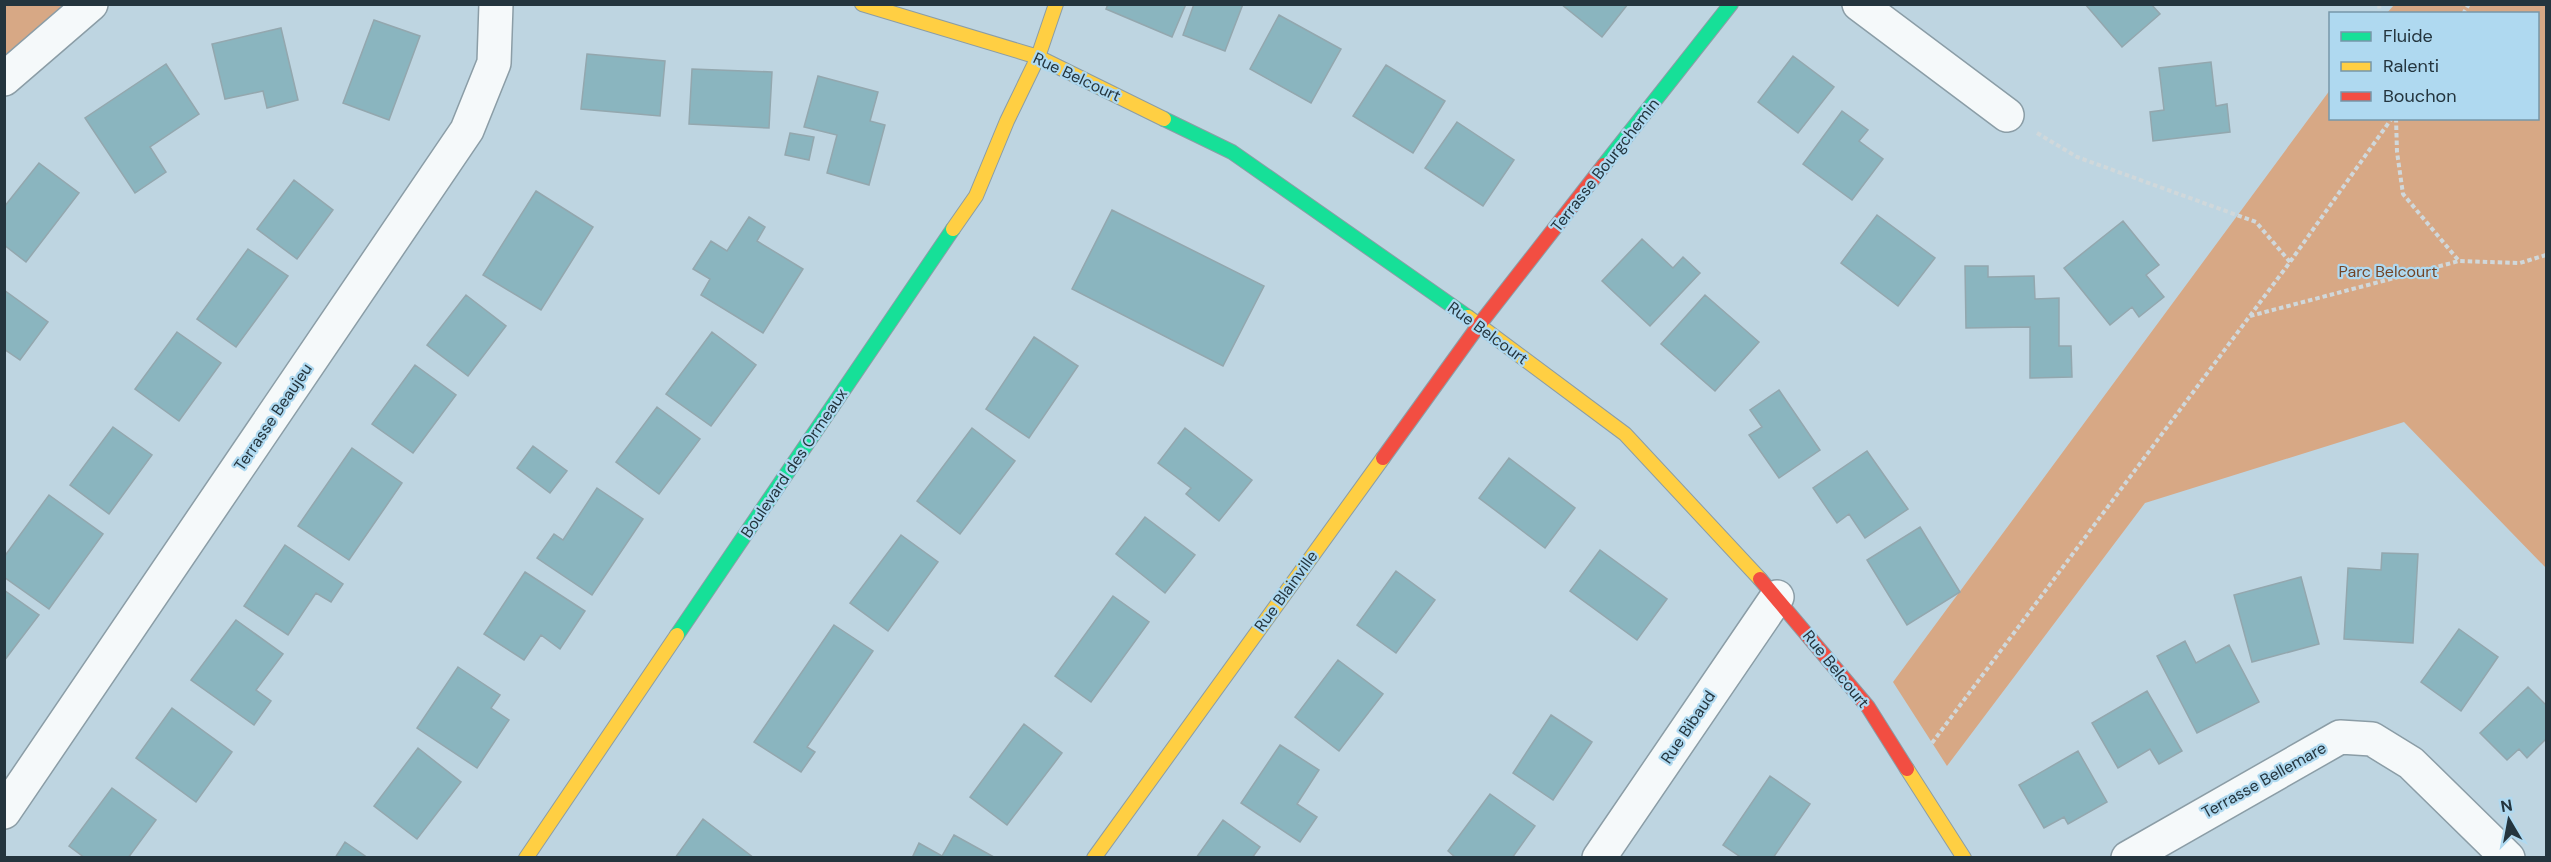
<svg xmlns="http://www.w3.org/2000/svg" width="2551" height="862" font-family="'DM Sans',sans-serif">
<rect width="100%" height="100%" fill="#bed5e1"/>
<!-- green -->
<path fill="#d7a885" d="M5 5H76L5 69Z
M2394 5H2546V568L2404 422 2145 503 1947 766 1893 682 2330 90V118H2538V14L2387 13Z"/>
<!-- building -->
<path fill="#8ab5bf" stroke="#93a7ae" stroke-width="1.5" d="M1108 4H1186L1172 37 1106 9Z
M1194 4H1243L1225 51 1183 35Z
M1561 4H1628L1602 37Z
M2085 4H2151L2160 14 2122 47Z
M1279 15 1341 49 1311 103 1250 69Z
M374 20 420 36 389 120 343 103Z
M281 28 298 100 267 108 263 91 225 99 212 44Z
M587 54 665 61 660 116 581 109Z
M1793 56 1834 87 1798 133 1758 102Z
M2211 62 2216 106 2227 104 2230 132 2153 141 2150 112 2164 110 2159 68Z
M166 64 199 114 150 147 166 172 135 193 85 118Z
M1386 65 1445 101 1413 153 1353 116Z
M692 69 772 72 769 128 689 124Z
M818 76 878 92 870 121 885 125 869 185 827 173 837 135 804 127Z
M1842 111 1868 130 1859 141 1883 159 1852 200 1803 164Z
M1457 122 1514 160 1483 206 1425 168Z
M790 133 814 137 809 160 785 155Z
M39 163 79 193 26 262 4 245V207Z
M294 180 333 210 297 259 257 229Z
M536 191 593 227 541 310 483 275Z
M1112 210 1264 286 1223 366 1072 289Z
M1877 215 1935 258 1898 306 1841 263Z
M749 217 765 227 757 241 803 269 763 333 701 295 710 279 693 269 711 241 727 251Z
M2123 221 2159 265 2146 275 2164 297 2139 317 2132 307 2110 325 2064 268Z
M1642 239 1673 268 1683 257 1700 273 1650 326 1602 281Z
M248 249 288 276 236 347 197 319Z
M1965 266H1988V277L2034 276 2035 299 2059 298V346H2071L2072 377 2030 378V327L1966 328Z
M4 290 48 322 20 360 4 349Z
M466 295 506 326 468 376 427 345Z
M1705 295 1759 342 1715 391 1661 344Z
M177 332 221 363 179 421 135 389Z
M712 332 756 365 711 426 666 394Z
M1034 337 1078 366 1029 438 986 409Z
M415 365 456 395 413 453 372 424Z
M1779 390 1820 450 1779 478 1749 435 1762 427 1750 410Z
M657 407 700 439 659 494 616 462Z
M113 427 152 455 109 514 70 485Z
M972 428 1015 461 960 534 917 501Z
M1185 428 1252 480 1219 521 1186 494 1191 488 1158 463Z
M533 446 567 471 550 493 517 468Z
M352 448 402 483 349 560 298 526Z
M1867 451 1908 509 1865 538 1849 514 1837 523 1813 488Z
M1509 458 1575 508 1545 548 1479 498Z
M597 488 643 519 592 595 537 558 554 534 563 540Z
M49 495 103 534 49 609 4 577V557Z
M1145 517 1195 555 1165 593 1116 554Z
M1920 527 1960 592 1907 625 1867 560Z
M901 535 938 562 888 631 850 603Z
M285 545 343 584 331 602 316 593 288 635 244 606Z
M1600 550 1667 599 1637 640 1570 591Z
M2382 553 2418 554 2413 643 2344 639 2348 568 2381 570Z
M1396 571 1435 600 1396 653 1357 625Z
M525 572 585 611 560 649 541 635 524 660 484 634Z
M2301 577 2319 644 2252 662 2234 595Z
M4 590 39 615 4 661Z
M1113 596 1149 622 1091 702 1055 676Z
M236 620 283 654 256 690 271 701 254 725 191 680Z
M834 625 873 651 807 747 815 752 801 772 754 742Z
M2459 629 2498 657 2461 711 2421 682Z
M2185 641 2196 663 2229 645 2259 702 2197 733 2157 656Z
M1338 660 1383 694 1339 751 1295 717Z
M458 667 500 695 491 708 509 720 477 768 417 728Z
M2528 687 2546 705V739L2527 758 2519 749 2507 760 2480 733Z
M2147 691 2182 751 2159 764 2150 749 2118 768 2092 723Z
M172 708 232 752 196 802 136 758Z
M1551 715 1592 742 1553 800 1513 773Z
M1024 724 1062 753 1007 825 970 797Z
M1280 745 1319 770 1297 804 1317 817 1300 842 1241 803Z
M418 748 461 782 417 839 374 806Z
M2078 751 2107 802 2068 824 2064 817 2044 828 2019 785Z
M1770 776 1810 804 1773 858H1742L1723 845Z
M112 788 156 820 128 858H85L69 846Z
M1490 794 1535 826 1512 858H1456L1448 851Z
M703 819 754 858H675Z
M1223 820 1260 847 1252 858H1196Z
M954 835 994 857 912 858 919 843 942 856Z
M345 842 368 858H335Z"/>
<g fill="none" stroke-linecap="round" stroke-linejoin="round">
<!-- street casing -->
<g stroke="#8b9da6" stroke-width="36">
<path id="street" d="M1859 4 2007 115
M4 79 91 4
M4 812 467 130 494 63 496 4
M1599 858 1777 597
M2128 858 2340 737 2372 739 2411 763 2508 858"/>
</g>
<!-- fast casing -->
<g stroke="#8b9da6" stroke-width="16">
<path id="fast" d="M1164 119 1232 152 1468 317
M1604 165 1731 4
M677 635 953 229"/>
</g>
<!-- slow casing -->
<g stroke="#8b9da6" stroke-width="16">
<path id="slow" d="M862 4 1038 57 1164 119
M953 229 976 196 1007 121 1038 57 1056 4
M1468 317 1625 434 1760 579
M1907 769 1964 858
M526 858 677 635
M1094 858 1383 458"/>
</g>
<!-- jam casing -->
<g stroke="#8b9da6" stroke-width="16">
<path id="jam" d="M1383 458 1479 325 1604 165
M1760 579 1868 707 1907 769"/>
</g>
<!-- path -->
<path stroke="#d0d8db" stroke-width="4" stroke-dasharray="4.5 3" stroke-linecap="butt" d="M2379 4 2380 14
M2463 14 2469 4
M2396 118 2397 152 2403 194 2459 261 2520 263 2546 255
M2037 133 2077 157 2256 222 2290 262
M2250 316 2459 261
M1932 743 2290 262 2392 118"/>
<!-- street -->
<use href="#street" stroke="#f5f9fa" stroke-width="33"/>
<!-- fast -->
<use href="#fast" stroke="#16e098" stroke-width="14"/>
<!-- slow -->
<use href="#slow" stroke="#ffcf43" stroke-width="14"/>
<!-- jam -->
<use href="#jam" stroke="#f24e42" stroke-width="14"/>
</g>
<g text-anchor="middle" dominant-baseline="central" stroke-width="4.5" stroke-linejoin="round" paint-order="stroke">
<!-- street labels -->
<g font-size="16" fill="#24353e" stroke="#afd9f0">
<text transform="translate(1077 77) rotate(25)">Rue Belcourt</text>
<text transform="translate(1605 165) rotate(-52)">Terrasse Bourgchemin</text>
<text transform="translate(1488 333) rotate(36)">Rue Belcourt</text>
<text transform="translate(273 417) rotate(-56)">Terrasse Beaujeu</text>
<text transform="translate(794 463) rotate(-56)">Boulevard des Ormeaux</text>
<text transform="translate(1286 591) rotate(-54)">Rue Blainville</text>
<text transform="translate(1836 669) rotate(51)">Rue Belcourt</text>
<text transform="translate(1688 727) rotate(-56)">Rue Bibaud</text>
<text transform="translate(2264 780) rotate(-29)">Terrasse Bellemare</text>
</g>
<!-- park labels -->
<g font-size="16" fill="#724527" stroke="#afd9f0">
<text x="2388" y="271">Parc Belcourt</text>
</g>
</g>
<!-- border -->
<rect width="2551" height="862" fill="none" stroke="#24353e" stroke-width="12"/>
<!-- legend -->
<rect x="2329" y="12" width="210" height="108" fill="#afd9f0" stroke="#7797a9" stroke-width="1.5"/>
<rect x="2341" y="32" width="30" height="9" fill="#16e098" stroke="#7797a9" stroke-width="1.5"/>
<text x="2383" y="42" font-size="18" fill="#24353e">Fluide</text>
<rect x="2341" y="62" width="30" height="9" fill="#ffcf43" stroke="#7797a9" stroke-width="1.5"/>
<text x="2383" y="72" font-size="18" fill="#24353e">Ralenti</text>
<rect x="2341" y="92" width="30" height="9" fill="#f24e42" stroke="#7797a9" stroke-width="1.5"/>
<text x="2383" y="102" font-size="18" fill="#24353e">Bouchon</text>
<!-- north arrow -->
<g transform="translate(2509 820) rotate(350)" stroke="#afd9f0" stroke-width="4.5" paint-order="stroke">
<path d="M0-4.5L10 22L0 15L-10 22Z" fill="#24353e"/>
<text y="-9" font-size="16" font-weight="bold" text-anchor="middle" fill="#24353e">N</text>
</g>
</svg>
